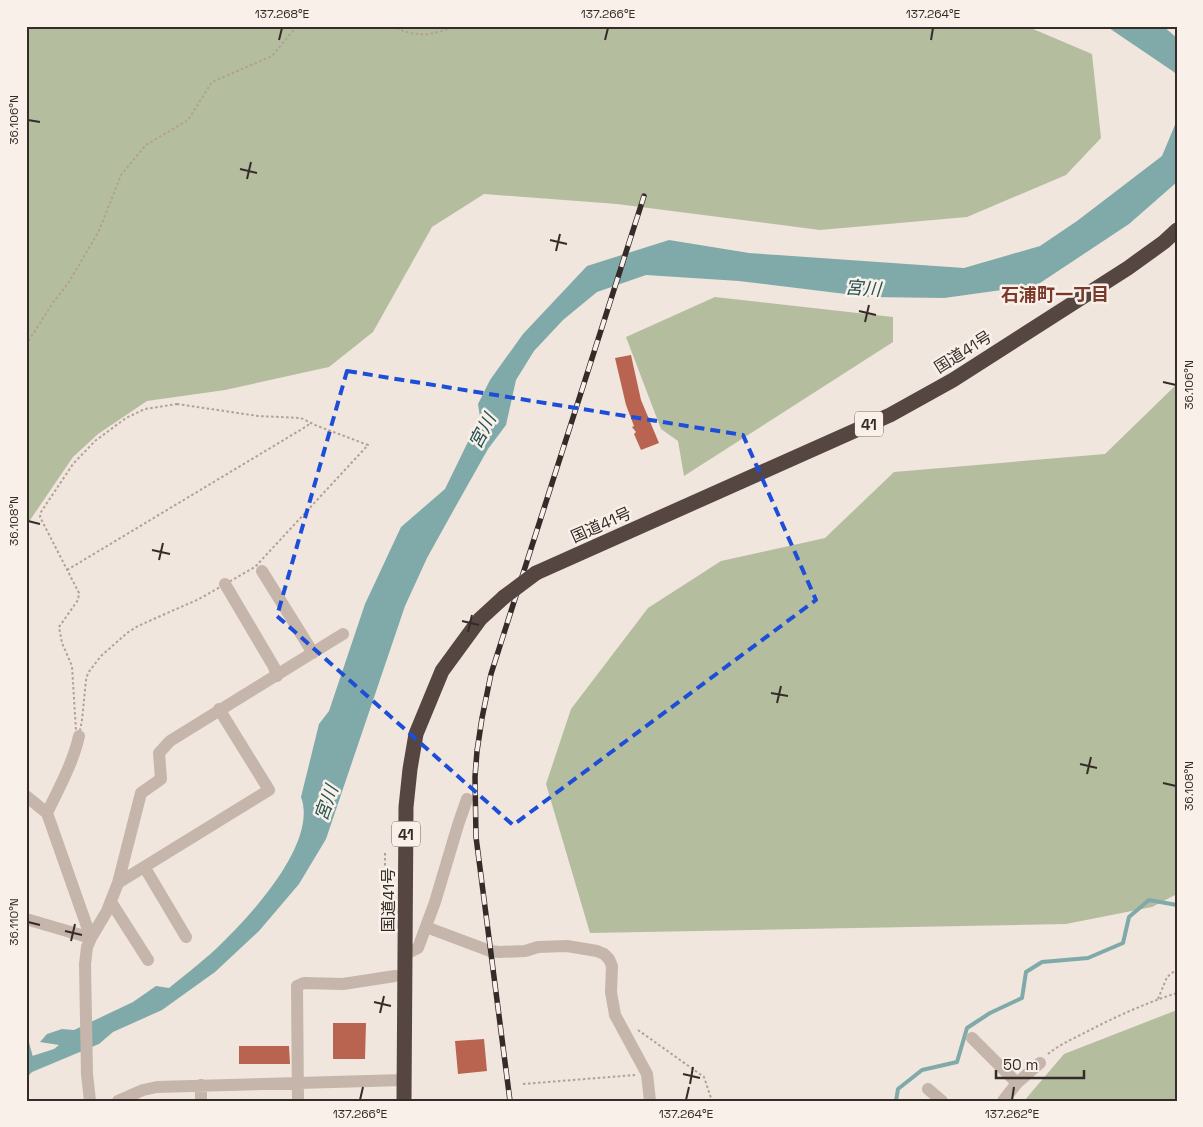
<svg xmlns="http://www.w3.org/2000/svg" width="1203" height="1127" font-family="'Space Grotesk','Noto Sans JP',sans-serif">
<rect width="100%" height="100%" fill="#f0e6dd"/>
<!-- green -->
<path fill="#b5bd9f" d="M26 26H1026L1092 54 1101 138 1066 175 967 217 820 230 617 204 484 194 432 227 373 332 329 367 225 390 147 401 98 434 73 457 26 526Z
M715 297 893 317V342L684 476 678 441 661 429 626 337Z
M1177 384V894L1152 907 1066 924 590 933 546 784 571 709 648 608 721 561 825 538 894 472 1105 454Z
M1177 1010V1101H1024L1064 1054Z"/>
<!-- water -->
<path fill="#7faaa9" d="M1106 26H1163L1177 38V76L1174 72Z
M1177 120V182L1129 224 1034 287H1023L944 298 870 297 739 281 646 275 597 292 563 320 534 351 516 380 506 425 488 449 457 504 427 558 405 606 326 839 299 884 259 931 215 972 162 1010 113 1032 99 1044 32 1072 26 1078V1058L54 1049 59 1045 40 1042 47 1034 62 1029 74 1030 133 1002 156 986 169 988C187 973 206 959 222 943 252 914 318 842 301 797L319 724 329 711 365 604 401 527 445 489 480 417 478 404 490 380 523 334 587 266 669 240 749 253 964 268 1040 246 1077 221 1162 156Z"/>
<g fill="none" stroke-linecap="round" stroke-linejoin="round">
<!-- stream -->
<path stroke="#7faaa9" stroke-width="4" d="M26 1039 32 1061
M896 1101 898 1089 922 1070 957 1062 967 1028 990 1013 1022 998 1026 972 1042 962 1088 958 1123 943 1129 917 1149 900 1177 905"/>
</g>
<!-- building -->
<path fill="#b96451" d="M631 355 641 400 659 443 641 450 634 434 636 432 632 427 634 426 626 405 615 358Z
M333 1023H366L365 1059H333Z
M484 1039 487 1071 458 1074 455 1041Z
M239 1046H289L290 1064H239Z"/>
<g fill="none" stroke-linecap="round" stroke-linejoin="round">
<!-- path -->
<path stroke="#b2a095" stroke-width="2" stroke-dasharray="2.5 2.5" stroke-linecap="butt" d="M392 26C416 38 431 36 455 26
M26 345 54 301 67 285 99 231 121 175 146 145 188 120 212 82 272 56 297 26
M177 404 258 416 301 418 315 425 368 445 255 567 199 599 138 626 127 633 101 656 88 673 86 680 82 720 79 736 76 731 72 666 62 643 59 627 78 600 79 593 40 517 41 512 73 464 95 441 126 418 145 409Z
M67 570 307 426 310 423
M385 853V885L391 932
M1158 999 1167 977 1177 969
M638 1030 704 1077 712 1101
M1048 1054C1060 1044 1075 1038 1088 1031 1117 1016 1146 1003 1177 993
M523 1084 635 1075"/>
<!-- minor -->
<path stroke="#c6b5aa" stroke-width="12" d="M262 571 313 653
M225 584 274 667 277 676
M26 796 47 813 91 938
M47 813C59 788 73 763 79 736
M145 868 186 937
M118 883 269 790 219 709
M111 902 148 960
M26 919 91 938
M426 927 490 951 500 952 525 951 538 947 567 946 597 951 604 954 609 959 612 966 611 992 615 1015 647 1074 650 1101
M406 954 418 948 435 902 458 825 467 799
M972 1038 1017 1083
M201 1085V1101
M928 1089 942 1101
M90 1101 87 1074 85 964 87 947 91 938 107 911 118 883 141 793 161 779 159 753 170 741 343 634
M118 1101 143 1090 157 1087 404 1080
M298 1101 297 986 304 983 343 984 395 976
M1003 1101 1017 1083 1040 1063"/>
<!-- highway -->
<path stroke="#554641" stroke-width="15" d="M536 573 890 415 953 380 1128 268 1164 242 1177 230
M404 1101 406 807 410 769 416 734 442 671 480 619 504 597"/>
<!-- rail casing -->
<g stroke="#352c29" stroke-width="5.5">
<path id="rail" d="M510 1101 476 837 475 777 477 751 482 718 491 674 505 630 644 196"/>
</g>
<!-- rail -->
<use href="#rail" stroke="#f8f0e9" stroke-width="4" stroke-dasharray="11" stroke-linecap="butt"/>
<!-- highway-bridge -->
<path stroke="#554641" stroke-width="15" d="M504 597 536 573"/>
</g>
<!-- marked area -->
<path fill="none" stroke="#1d4ed8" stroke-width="4" stroke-dasharray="10 6" stroke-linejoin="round" d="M347 371 743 435 816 600 513 825 277 616Z"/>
<!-- ticks -->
<path fill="none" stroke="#352c29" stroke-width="2" d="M279 40 282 28M605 40 608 28M931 40 933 28M28 120 40 122M240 169 257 173M247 179 251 162M550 240 567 244M556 251 560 234M859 311 876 315M865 322 869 305M1163 382 1176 385M28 521 40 524M152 550 170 554M159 560 163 543M462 621 479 625M468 632 472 615M771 693 788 696M777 703 781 686M1080 764 1097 768M1087 774 1091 757M1163 783 1176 786M28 922 40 925M65 931 82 935M71 941 75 924M374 1002 391 1006M380 1013 384 996M683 1074 700 1078M690 1084 693 1067M360 1100 363 1087M686 1100 689 1087M1012 1100 1014 1087"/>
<g text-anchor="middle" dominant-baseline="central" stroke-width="5" stroke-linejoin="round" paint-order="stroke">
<!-- shield labels -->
<g fill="#f8f0e9" stroke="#706763" stroke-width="1">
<rect x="855" y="411.5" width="28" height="25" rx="4"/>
<rect x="392" y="821.5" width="28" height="25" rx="4"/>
</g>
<g font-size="15" font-weight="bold" fill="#352c29">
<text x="869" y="424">41</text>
<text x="406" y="834">41</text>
</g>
<!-- street labels -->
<g font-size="16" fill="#352c29" stroke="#f8f0e9">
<text transform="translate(963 352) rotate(-32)">国道41号</text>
<text transform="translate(601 525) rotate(-24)">国道41号</text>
<text transform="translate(388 900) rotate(-90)">国道41号</text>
</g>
<!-- water labels -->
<g font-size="18" font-style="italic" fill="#235252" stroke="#f8f0e9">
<text transform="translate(863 288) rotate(4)">宮川</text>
<text transform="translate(482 431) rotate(-62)">宮川</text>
<text transform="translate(326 803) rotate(-70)">宮川</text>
</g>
<!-- neighbourhood labels -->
<g font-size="18" font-weight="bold" fill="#7b392a" stroke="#f8f0e9">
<text x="1055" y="294">石浦町一丁目</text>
</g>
</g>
<!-- border -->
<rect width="1203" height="1127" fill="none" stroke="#f8f0e9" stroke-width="55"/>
<!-- scale -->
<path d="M996 1070v8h88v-8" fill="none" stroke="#352c29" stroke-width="2.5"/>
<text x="1003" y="1070" font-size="15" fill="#352c29" stroke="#f8f0e9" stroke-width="4" paint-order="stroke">50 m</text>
<rect x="28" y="28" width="1148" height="1072" fill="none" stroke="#352c29" stroke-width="2"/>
<g font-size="12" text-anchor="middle" fill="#352c29">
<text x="282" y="18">137.268°E</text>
<text x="608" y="18">137.266°E</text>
<text x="933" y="18">137.264°E</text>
<text transform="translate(14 120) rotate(-90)" y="4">36.106°N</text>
<text transform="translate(1189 385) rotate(-90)" y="4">36.106°N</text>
<text transform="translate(14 521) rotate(-90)" y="4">36.108°N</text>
<text transform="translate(1189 786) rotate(-90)" y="4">36.108°N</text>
<text transform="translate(14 922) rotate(-90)" y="4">36.110°N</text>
<text x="360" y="1118">137.266°E</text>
<text x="686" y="1118">137.264°E</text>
<text x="1012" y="1118">137.262°E</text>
</g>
</svg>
